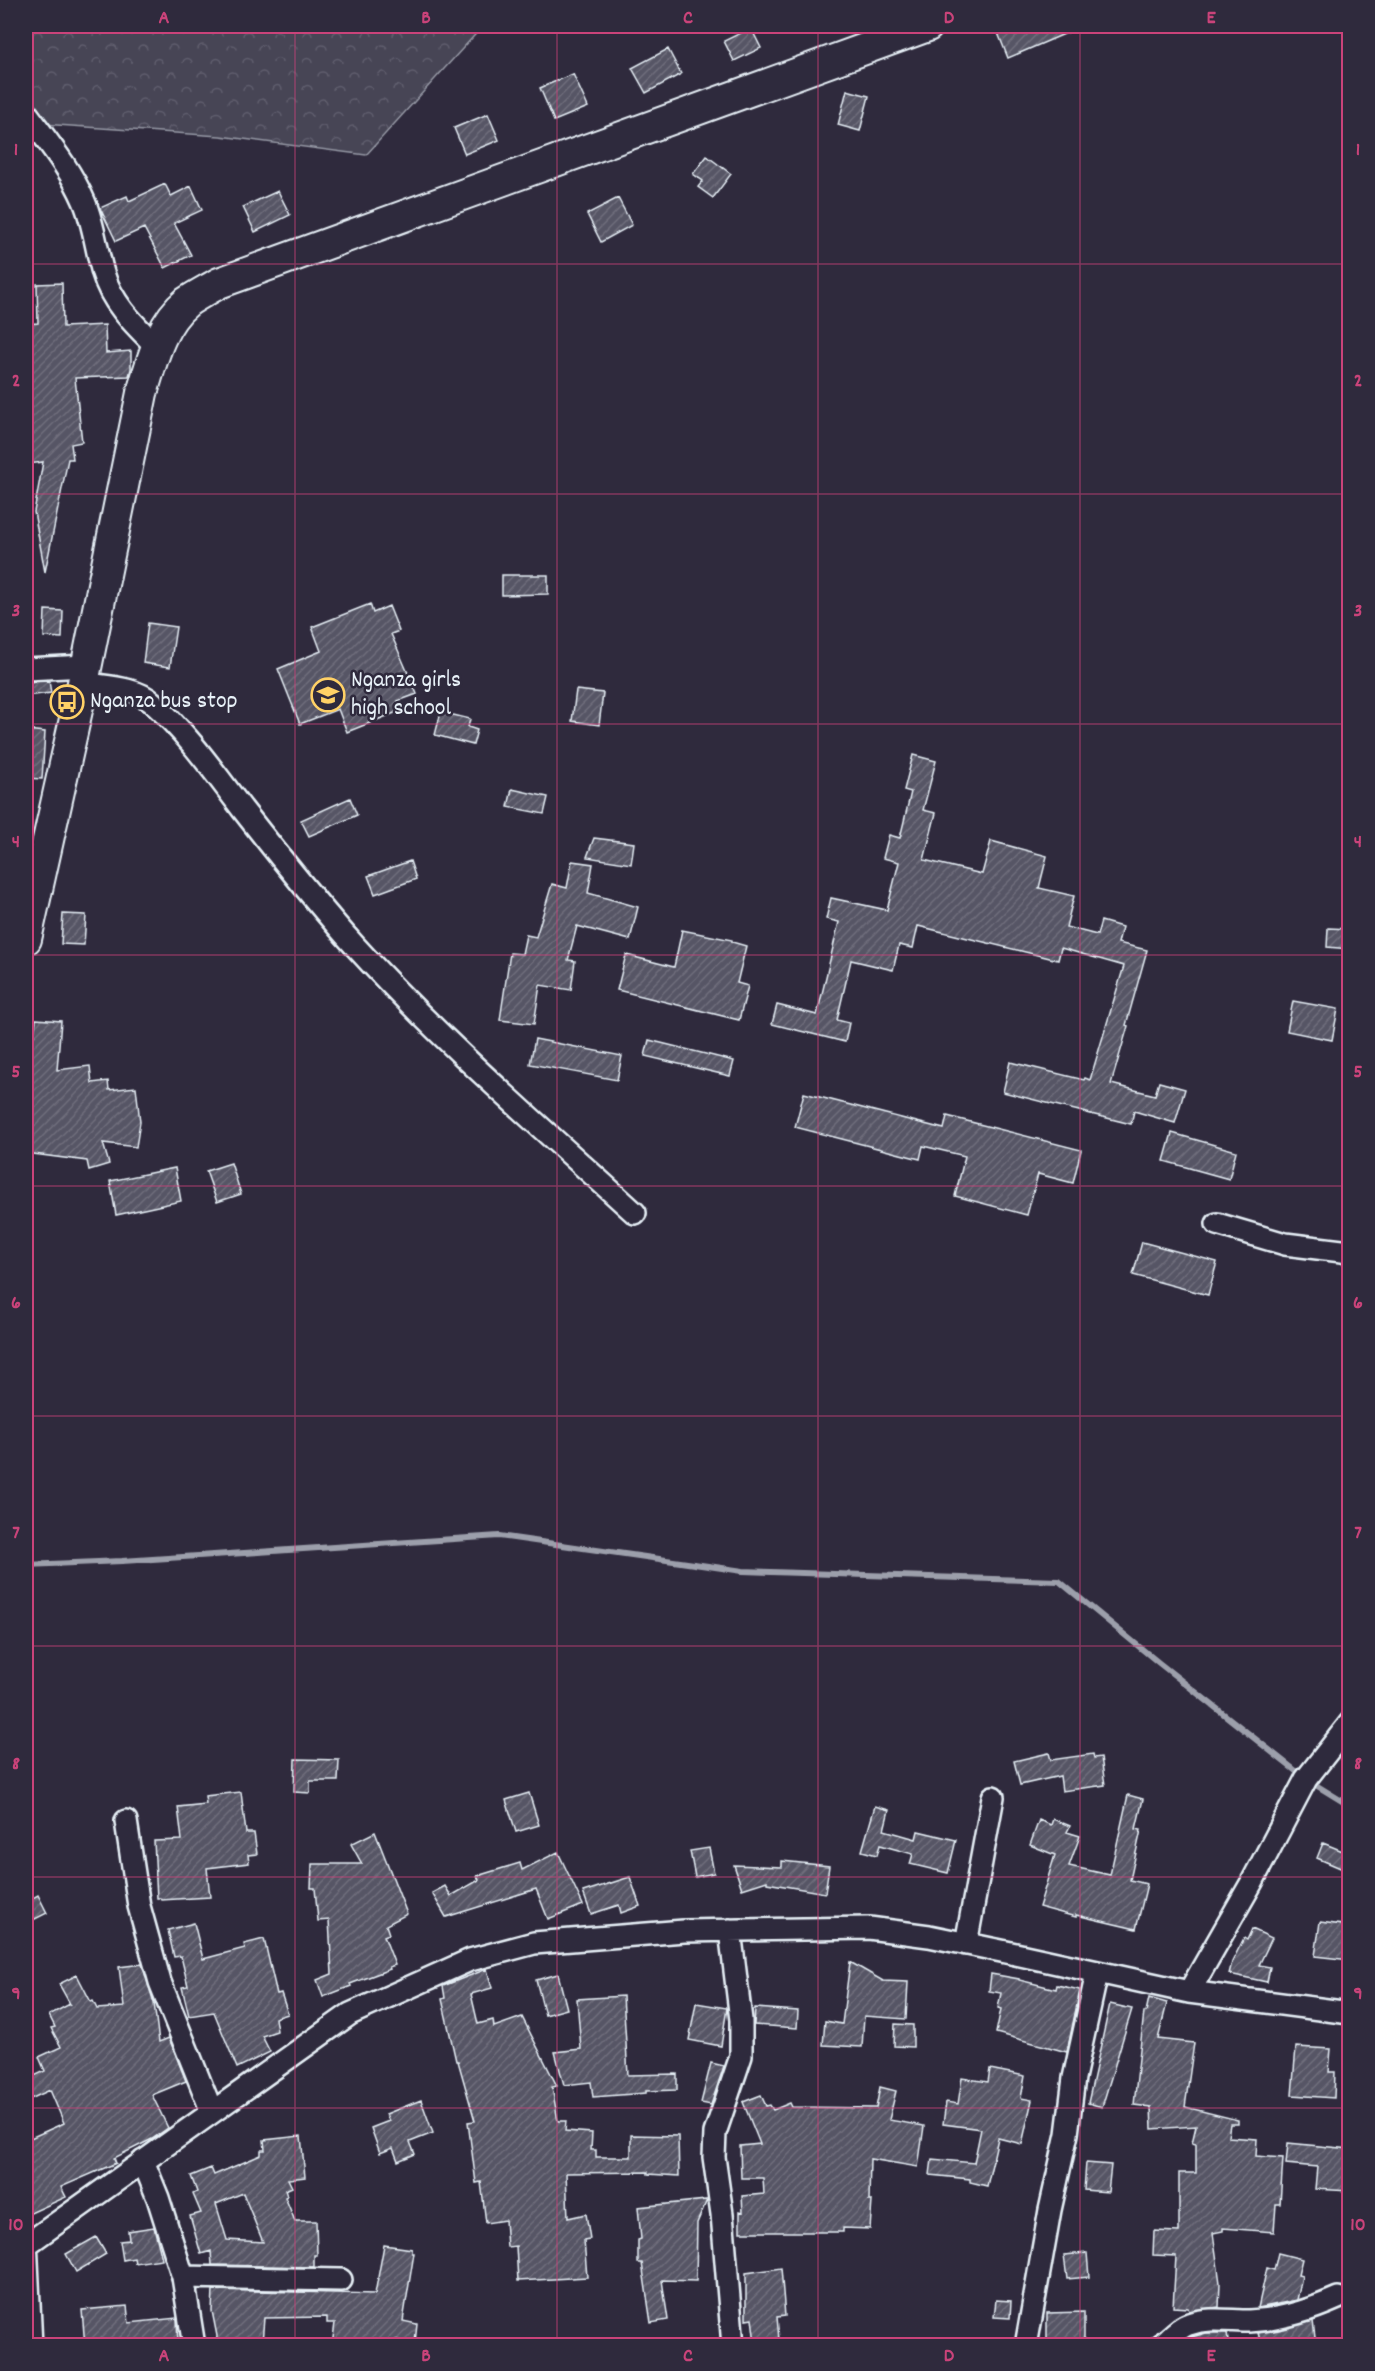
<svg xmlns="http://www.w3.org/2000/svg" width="1375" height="2371" font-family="Dekko,sans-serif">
<defs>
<pattern id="forest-crowns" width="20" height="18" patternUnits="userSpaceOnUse" patternTransform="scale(1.5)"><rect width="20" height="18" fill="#464455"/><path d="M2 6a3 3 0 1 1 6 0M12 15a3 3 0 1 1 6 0" fill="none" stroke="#615f6e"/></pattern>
<pattern id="building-hatch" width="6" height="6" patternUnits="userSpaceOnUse" patternTransform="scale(1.5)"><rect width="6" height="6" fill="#575565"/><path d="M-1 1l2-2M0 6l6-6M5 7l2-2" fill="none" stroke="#6f6e7c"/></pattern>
</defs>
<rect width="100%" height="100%" fill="#2f2a3d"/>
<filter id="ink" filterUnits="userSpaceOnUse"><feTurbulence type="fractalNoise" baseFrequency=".0167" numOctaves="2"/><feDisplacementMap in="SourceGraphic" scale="12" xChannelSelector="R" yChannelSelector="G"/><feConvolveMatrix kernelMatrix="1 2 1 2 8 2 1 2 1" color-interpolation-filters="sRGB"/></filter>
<g filter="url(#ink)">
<!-- forest -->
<path fill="url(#forest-crowns)" stroke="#979aa6" stroke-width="1.5" d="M26 26H483L366 155 220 136 42 124 26 104Z"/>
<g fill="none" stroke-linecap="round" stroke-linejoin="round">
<!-- stream -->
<path stroke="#9c9fab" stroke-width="6" d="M26 1565 122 1561 499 1536 743 1571 1059 1581 1159 1663 1306 1779 1350 1806"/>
</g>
<!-- building -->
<path fill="url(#building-hatch)" stroke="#e8f1f8" stroke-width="1.5" fill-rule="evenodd" d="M1015 26H1083L1008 58 998 33Z
M751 28 761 48 734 61 724 41Z
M668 49 681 74 646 93 632 68Z
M573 74 588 107 554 121 540 88Z
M847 90 869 96 860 131 838 125Z
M488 114 499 140 465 154 454 128Z
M707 156 731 174 713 198 698 187 703 181 693 174Z
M165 184 171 196 191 186 202 210 174 223 191 255 165 268 144 228 116 241 100 208 127 196 129 201Z
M278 191 290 215 255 232 243 207Z
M618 198 632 225 601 242 587 214Z
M62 283 63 327 105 325 106 353 131 351V369L129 376 75 378 82 442 71 444 73 459H68L45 572 34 512 43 462 29 464 28 452H26V324L38 323 37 284Z
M502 575H548V594L502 595Z
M370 604 373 613 389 606 399 631 391 634 417 694 398 701 402 710 347 732 338 709 300 724 278 669 321 651 312 627Z
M45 610 63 611 62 638 44 637Z
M148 623 176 627 170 667 143 663Z
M49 681 51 693 26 696V682Z
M576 690 603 693 599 725 572 721Z
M441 712 470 719 468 727 477 730 473 745 435 735Z
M26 730 45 732 42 779 26 778Z
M913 755 936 761 923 810 936 813 924 860 982 874 991 841 1047 856 1039 888 1074 896 1066 927 1097 935 1101 921 1122 927 1118 943 1147 950 1126 1025 1128 1026 1111 1084 1155 1095 1159 1082 1185 1089 1175 1123 1134 1111 1131 1124 1003 1092 1010 1062 1084 1080 1085 1078 1090 1080 1124 966 1061 948 1058 960 918 926 913 948 899 945 893 970 851 960 837 1020 849 1023 845 1042 772 1024 777 1005 817 1015 839 922 826 919 831 898 887 910 899 862 883 858 889 835 900 838 911 792 904 790Z
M512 789 548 797 544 814 508 807Z
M350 798 357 815 309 836 301 820Z
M594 838 634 843 631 864 587 857Z
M410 861 416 879 375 894 368 876Z
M572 861 593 864 588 893 638 907 630 940 577 926 568 960 575 961 571 990 540 985 534 1024 500 1020 510 953 522 954 526 935 536 937 552 884 567 888Z
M63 914 86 915 84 945 61 944Z
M1328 928 1350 929V949L1327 947Z
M682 930 732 940V942L746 946 737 983 748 986 739 1020 617 990 626 955 674 967Z
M1293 1001 1338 1009 1332 1040 1287 1031Z
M36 1019 61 1021 57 1070 90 1066 92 1083 108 1081 109 1090 136 1087 140 1122 136 1147 103 1143 109 1164 89 1170 87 1161 26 1153V1034L34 1035Z
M535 1039 622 1056 617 1080 530 1064Z
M649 1040 734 1061 730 1076 645 1056Z
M804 1093 944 1129 947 1116 1081 1150 1073 1183 1038 1174 1027 1215 955 1196 965 1156 923 1146 920 1159 795 1127Z
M1172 1133 1236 1151 1229 1179 1164 1161Z
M231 1163 241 1194 217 1202 206 1171Z
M175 1168 181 1201 116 1215 110 1181Z
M1142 1242 1217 1262 1208 1295 1133 1275Z
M1049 1753 1051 1760 1093 1754 1094 1758 1101 1757 1105 1785 1062 1791 1060 1776 1020 1785 1014 1761Z
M295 1759 339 1760 338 1781H310V1793L294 1792Z
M241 1792 246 1833H254L257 1854 248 1855 249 1863 207 1868 210 1897 161 1900 160 1898H157L154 1841 182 1840 178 1807 206 1804 205 1796Z
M529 1793 539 1825 516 1832 506 1800Z
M1128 1795 1143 1799 1136 1829 1141 1830 1130 1880 1147 1884 1136 1929 1076 1915V1917L1039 1907 1055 1855 1030 1845 1039 1820 1051 1825 1053 1819 1070 1826 1067 1832 1080 1836 1069 1866 1110 1875Z
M875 1806 889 1810 884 1830 916 1839 918 1831 956 1840 948 1873 910 1864 913 1854 880 1845 877 1855 862 1851Z
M375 1832 407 1914 386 1925 389 1934 384 1936 395 1965 389 1967 390 1969 350 1984 351 1986 323 1997 317 1980 332 1974 329 1920 318 1921 315 1888H311L312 1864H362L351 1844Z
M1323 1843 1350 1854V1872L1317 1858Z
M709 1848 714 1873 695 1877 690 1851Z
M558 1852 583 1905 548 1919 536 1889 446 1917 432 1893 445 1886 451 1896 479 1880 477 1876 520 1863 522 1870Z
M782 1861 829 1866 825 1893 767 1883V1881L742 1889 734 1865 782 1867Z
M630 1877 640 1906 621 1913 619 1905 591 1914 583 1892Z
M38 1895 47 1913 31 1921 26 1910V1902Z
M1320 1922 1350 1926V1960L1315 1956Z
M194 1923 203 1959 245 1948 244 1944 264 1939 277 1994 281 1993 288 2014 275 2018 277 2031 262 2036 270 2052 237 2068 214 2012 189 2016 182 1987 188 1986 181 1956 174 1957 168 1930Z
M1252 1929 1272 1938 1259 1965 1270 1967 1267 1982 1229 1974 1232 1962 1244 1938 1247 1940Z
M850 1962 883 1981 908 1982 906 2019 864 2016 862 2047 823 2045 825 2021 842 2024Z
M142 1964 154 2003 159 2042 169 2038 186 2081 152 2095 168 2128 152 2139 114 2158 116 2163 61 2187 66 2197 26 2215V2140L64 2123 50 2090 26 2101V2080L45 2071 39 2057 61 2047 51 2028 55 2027 49 2015 70 2004 59 1984 77 1975 91 2002 93 2001 97 2009 124 2007 119 1967Z
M487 1969 492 1988 471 1994 478 2024 493 2020 494 2027 522 2017 557 2086 552 2087 558 2121H566L565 2131 592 2133 591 2150H596V2157H631V2135L678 2136 679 2176 648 2174V2172L566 2173 568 2218 586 2214 590 2239 584 2240 587 2277 518 2281 516 2246 507 2247 505 2220 486 2223 481 2182 476 2183 468 2122 475 2121 458 2061H456L442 1999 445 1998 443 1986Z
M558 1974 567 2009 545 2015 536 1980Z
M991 1974 1019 1979V1980L1056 1989 1057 1985 1080 1990 1067 2052 996 2033 1001 2009 998 2008 1001 1993 989 1991Z
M623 1996 628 2075 677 2074V2090L646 2091V2093L593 2097 591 2082 564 2085 555 2052 581 2049 577 1999Z
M1149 1998 1167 2003 1158 2039 1194 2043 1185 2107 1238 2120V2124H1230L1228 2137 1257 2139 1256 2156 1283 2158 1280 2204H1276L1274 2232 1223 2228V2231L1213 2233 1220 2283 1219 2307 1189 2311 1188 2308 1173 2307 1176 2256 1153 2255 1154 2231 1179 2232V2173H1196V2144L1192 2143 1196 2126 1152 2129 1151 2107 1134 2105 1144 2012H1146Z
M696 2003 727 2008 721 2046 689 2040Z
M1110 2004 1132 2009 1102 2107 1088 2103Z
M755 2008 798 2011 797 2028 754 2025Z
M895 2024 913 2025V2047L894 2046Z
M1296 2047 1331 2049 1329 2072H1335L1334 2098 1292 2095Z
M711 2063 724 2066 711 2105 701 2103Z
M990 2069 1025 2076 1021 2098 1032 2100 1022 2144 998 2138 987 2186 970 2182V2179L930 2175 932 2159 974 2163 981 2129 943 2124 946 2102 958 2104 962 2078 988 2082Z
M880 2087 896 2091 889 2120 924 2126 918 2167 870 2159 869 2201H872L870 2229 843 2228V2232H740V2211L743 2212 742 2196 764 2194 763 2178H741L740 2146 760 2144 743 2102 761 2095 766 2106 770 2105 773 2110 790 2103 792 2107 876 2108Z
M421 2100 433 2133 410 2142 415 2154 398 2161 393 2148 380 2153 371 2128 389 2121 386 2114Z
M301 2136 305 2177 288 2179 292 2187 285 2190 287 2196 285 2197 295 2221H316L317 2255H314V2267L212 2265 211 2251 201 2254 190 2216 201 2213 193 2194 197 2192 191 2176 211 2168 214 2175 261 2155V2150H265L264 2140ZM243 2193 263 2242 227 2240 216 2204Z
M1288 2143 1350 2149V2191L1315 2189 1317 2167 1286 2164Z
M1086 2163 1111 2165 1108 2192 1084 2190Z
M707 2200 697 2223 696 2281 662 2280 668 2320 651 2323 642 2263H638V2240L641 2239 638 2207Z
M154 2227 162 2259 135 2263 134 2258 123 2260 120 2241 129 2240 128 2231Z
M96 2237 106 2254 76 2272 66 2254Z
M384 2245 412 2249V2253H414L403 2321 417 2324 415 2343 396 2340V2346H332L335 2323H327V2317L264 2318 262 2343 216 2346 217 2336 212 2311 213 2290 375 2294Z
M1087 2253 1089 2277 1067 2279 1064 2255Z
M1278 2253 1302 2259 1298 2275 1302 2276 1297 2300 1258 2308 1267 2268 1274 2270Z
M781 2268 785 2316 777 2317 779 2340 755 2343 752 2318 746 2319V2273Z
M996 2300 1011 2301 1010 2318 994 2317Z
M127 2306 129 2323 177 2318 178 2346H85L82 2310Z
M1084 2312V2343H1047V2313Z
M1313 2321 1316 2346H1262L1258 2333Z
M1206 2333H1227L1228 2341 1193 2346 1192 2337Z"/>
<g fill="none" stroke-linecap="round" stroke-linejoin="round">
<!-- street casing -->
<g stroke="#e8f1f8" stroke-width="26">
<path id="street" d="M26 112C47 141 70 168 84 201 94 224 96 249 103 273 112 304 135 325 157 347
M26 669 86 666
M83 683C105 687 135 687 152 702 188 734 214 772 243 810 279 856 316 903 355 946 442 1042 540 1126 635 1213
M1217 1224 1285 1244 1350 1252
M126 1821 139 1906 160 1982 212 2112
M730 1930 741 2020V2056L715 2133 714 2157 722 2214 733 2346
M966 1944 993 1797
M1189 1992 1252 1882 1306 1779 1350 1723
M143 2161 158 2198 183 2277 194 2346
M26 2239 31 2346
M26 2245 350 2014 470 1960 534 1943 684 1931 869 1928 929 1936 1011 1953 1189 1992 1350 2013
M183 2277 341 2280
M1026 2346 1050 2210 1067 2134 1074 2078 1097 1973
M1160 2346C1169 2339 1179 2327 1189 2324 1209 2317 1229 2321 1249 2321 1278 2320 1311 2310 1338 2298"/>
</g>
<!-- secondary casing -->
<g stroke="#e8f1f8" stroke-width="34">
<path id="secondary" d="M26 939 83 683 142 393C152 361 160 324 187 302 197 295 209 289 219 283L928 26"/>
</g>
<!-- street -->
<use href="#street" stroke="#2f2a3d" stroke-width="21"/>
<!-- secondary -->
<use href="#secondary" stroke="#2f2a3d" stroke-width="30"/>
</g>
</g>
<!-- grid -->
<path fill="none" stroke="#ca437a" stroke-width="1.5" stroke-opacity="0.55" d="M295 26V2346M557 26V2346M818 26V2346M1080 26V2346M26 264H1350M26 494H1350M26 724H1350M26 955H1350M26 1186H1350M26 1416H1350M26 1646H1350M26 1877H1350M26 2108H1350"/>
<!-- icons -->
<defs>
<g id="school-ring" transform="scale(1.725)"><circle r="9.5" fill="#2f2a3d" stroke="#ffd166" stroke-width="1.5"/><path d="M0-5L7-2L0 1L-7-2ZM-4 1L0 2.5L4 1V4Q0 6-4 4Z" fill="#ffd166"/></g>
<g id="bus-ring" transform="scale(1.725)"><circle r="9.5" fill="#2f2a3d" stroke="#ffd166" stroke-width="1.5"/><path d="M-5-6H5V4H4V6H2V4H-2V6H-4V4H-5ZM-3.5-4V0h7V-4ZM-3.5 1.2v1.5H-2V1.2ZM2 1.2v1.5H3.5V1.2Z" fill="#ffd166"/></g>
</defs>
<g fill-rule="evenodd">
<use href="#school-ring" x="328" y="695"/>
<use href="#bus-ring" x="67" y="702"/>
</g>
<g text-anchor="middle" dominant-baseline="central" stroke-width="5" stroke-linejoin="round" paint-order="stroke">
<!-- poi labels -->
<g font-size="24" fill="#e8f1f8" stroke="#2f2a3d" text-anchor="start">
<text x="351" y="681">Nganza girls<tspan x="351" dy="28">high school</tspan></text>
<text x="90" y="702">Nganza bus stop</text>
</g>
</g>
<!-- margin -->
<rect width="1375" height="2371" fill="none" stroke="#2f2a3d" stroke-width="66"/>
<rect x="33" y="33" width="1309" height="2305" fill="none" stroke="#ca437a" stroke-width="2"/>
<g font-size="20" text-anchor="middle" font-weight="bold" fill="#ca437a">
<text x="164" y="23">A</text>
<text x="426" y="23">B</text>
<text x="688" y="23">C</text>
<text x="949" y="23">D</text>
<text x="1211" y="23">E</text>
<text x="16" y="155">1</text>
<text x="1358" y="155">1</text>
<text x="16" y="386">2</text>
<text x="1358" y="386">2</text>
<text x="16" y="616">3</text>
<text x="1358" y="616">3</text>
<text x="16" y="847">4</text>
<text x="1358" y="847">4</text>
<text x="16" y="1077">5</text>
<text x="1358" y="1077">5</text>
<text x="16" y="1308">6</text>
<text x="1358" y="1308">6</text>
<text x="16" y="1538">7</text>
<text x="1358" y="1538">7</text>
<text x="16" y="1769">8</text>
<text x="1358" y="1769">8</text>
<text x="16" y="1999">9</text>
<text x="1358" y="1999">9</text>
<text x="16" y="2230">10</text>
<text x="1358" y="2230">10</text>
<text x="164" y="2361">A</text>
<text x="426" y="2361">B</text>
<text x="688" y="2361">C</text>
<text x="949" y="2361">D</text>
<text x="1211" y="2361">E</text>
</g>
</svg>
